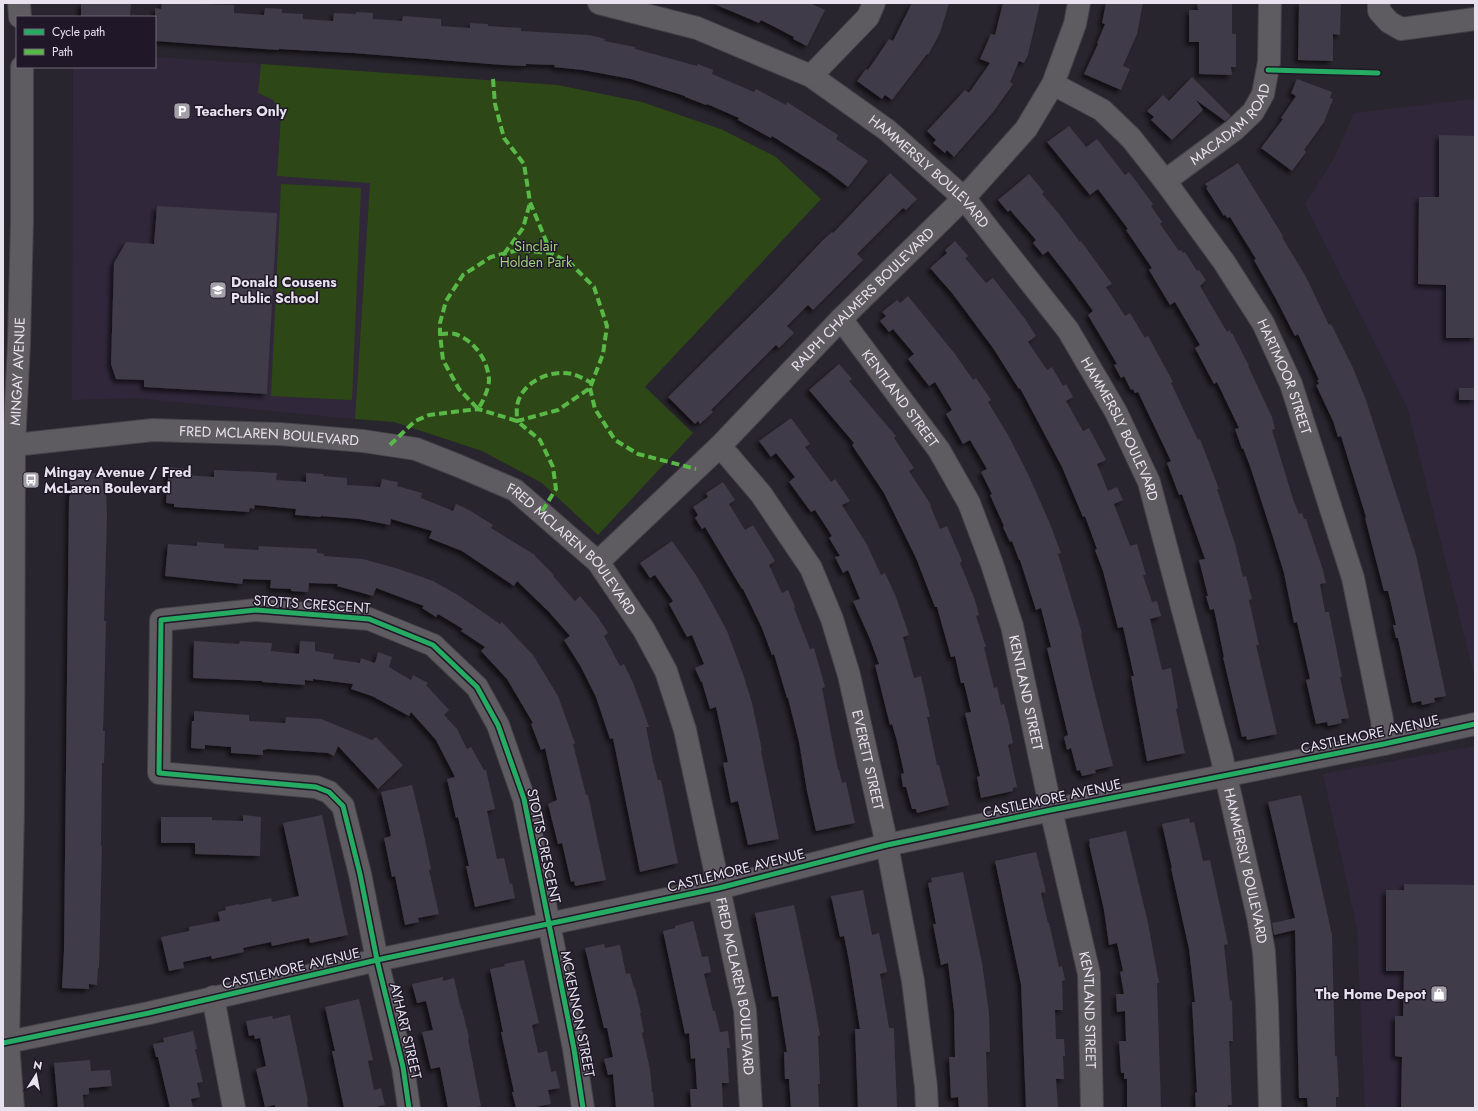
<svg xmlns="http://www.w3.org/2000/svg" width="1478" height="1111" font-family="Jost,sans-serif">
<defs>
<filter id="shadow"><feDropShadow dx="-3.5" dy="3.5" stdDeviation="2" flood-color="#0009"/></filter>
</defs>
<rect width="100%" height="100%" fill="#29252e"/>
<!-- built -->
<path fill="#31273b" d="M155 57 261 64 259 93 273 100 281 115 277 176 370 182 355 419 136 398 72 400 73 67H155Z
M1475 99V679L1408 409 1305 204 1335 157 1354 113Z
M1475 746V1108H1365L1357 928 1323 774Z"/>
<!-- green -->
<path fill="#2e4717" d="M261 64 557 85 642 102 723 130 776 157 821 199 645 387 693 433 598 535 542 483 482 451 394 422 355 419 370 183 277 176 281 115 273 100 258 93Z
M281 184 361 188 352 400 271 396Z"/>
<!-- building -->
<path fill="#413a49" filter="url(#shadow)" d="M81 3H131L130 17H81Z
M162 3 234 5V13L264 15 265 8 282 9V13L303 14V19L333 21 334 13 356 14V12L373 13V19L402 21 403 16 441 19V26L470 28V23L488 24V26L521 28V31L589 35 605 39 604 41 635 47V49L697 66 698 64 713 70 712 74 754 92 756 89 786 105 787 102 838 135 836 139 868 161 848 187 827 171 772 136 771 138 738 120 739 118 707 104 706 105 685 97V96L631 79 583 70 554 67 555 65 526 64V66L503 65 353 53 279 49V50L155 41V8L161 9Z
M712 3H810L825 10 807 46 793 39 794 37 761 20 759 23Z
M912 3H949L940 33 928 55 927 54 892 100 885 95 882 99 857 81 866 69 868 70 889 39 893 41Z
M1003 3H1040L1028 55 1024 63 1019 61 1010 82 1013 84 994 111 954 157 947 150 945 153 933 143 936 140 927 131 965 90 969 93 990 63 980 59 991 34 995 35Z
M1106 3H1143L1137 34 1123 66 1130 69 1121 90 1084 74 1098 44 1097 43 1105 24 1102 23Z
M1197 3H1232V34H1236V67H1231L1232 75 1199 74V42H1189V10H1198Z
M1299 3H1341L1340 35 1333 34V61L1298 60Z
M1192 77 1231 116 1225 121 1196 100 1203 110 1172 140 1151 120 1154 117 1147 111 1163 95 1169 101Z
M1297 79 1332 92 1330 98 1333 99 1324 122 1304 150 1306 152 1292 171 1261 148 1283 119 1281 118 1296 96 1291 93Z
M1069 126 1086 147 1097 139 1125 175 1129 172 1153 204 1151 206 1162 222 1160 224 1179 251 1181 250 1183 253 1185 252 1197 271 1199 270 1206 280 1200 286 1227 332 1230 330 1231 334 1232 333 1249 366H1248L1272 417 1275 429 1272 430 1293 499 1299 514 1302 513 1304 519H1306L1323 570 1326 583 1320 584 1325 612H1329L1342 677H1340L1349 718 1341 719 1342 723 1328 726 1327 722 1316 724 1306 680 1310 679 1297 622 1294 623 1284 573 1272 534 1250 466 1243 448 1242 449 1235 429 1239 428 1217 382 1214 384 1195 348 1200 345 1175 302 1170 305 1149 270 1152 268 1126 230 1128 229 1098 189 1090 195 1047 142Z
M1439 135 1475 136V338H1446V285L1418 284 1419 197H1439Z
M1238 163 1283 236 1282 237 1306 277 1329 325 1331 324 1352 366 1366 400 1416 555 1446 696 1434 698 1435 702 1422 705 1421 701 1412 703 1398 638H1396L1393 625H1396L1390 599 1388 591H1384L1365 518 1366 517 1341 436 1338 437 1333 421 1316 385 1319 384 1317 380H1319L1298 334 1295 336 1276 299 1254 260 1256 259 1230 217 1227 218 1225 214 1224 216 1206 188 1208 187 1205 184Z
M890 173 917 199 906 210 903 208 857 254 863 260 813 310 808 305 787 326 794 333 779 348 776 345 711 410 713 412 700 424 698 421 695 424 668 397 773 293 823 240 832 232 833 233Z
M1029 174 1044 192 1042 194 1059 214 1080 242 1081 241 1112 284 1106 287 1125 316 1130 313 1145 338 1148 336 1173 382 1171 383 1198 440 1200 439 1219 489H1217L1235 544 1243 577 1246 576 1252 599 1249 600 1259 645H1256L1277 734 1247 740 1246 736 1242 737 1223 657H1224L1214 609 1210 610 1206 596H1208L1199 560 1205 559 1182 494 1179 495 1167 463 1171 461 1138 392 1135 393 1133 389 1131 390 1124 376 1121 378 1114 365 1117 364 1088 315 1093 311 1070 279 1048 251 1043 255 1033 243 1036 240 1010 210 1008 212 998 200Z
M157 206 277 213 267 394 144 387V380L116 379 111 364 114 263 126 242 154 244Z
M955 241 968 256 965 258 986 283 993 278 1025 319 1036 336 1028 342 1047 370 1052 367 1063 386 1066 384 1073 397 1066 401 1083 431 1089 428 1106 460 1097 464 1108 491 1117 487 1123 500 1114 504 1130 546 1137 544 1146 575H1143L1152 602 1157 601 1161 616 1150 619 1162 670 1171 668 1178 708 1176 709 1185 753 1147 761 1131 676H1134L1123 627 1118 628 1103 571 1095 550 1097 549 1085 516 1083 517 1062 467 1020 388 1019 389 993 348 973 321 952 293 930 268 947 253 945 250Z
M908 296 955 354 973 380 976 378 991 400 988 402 1008 435 1029 476 1050 524 1061 553 1058 554 1082 633 1081 634 1091 679 1113 766 1095 770 1096 773 1082 776 1080 770 1077 771 1071 748 1067 750 1064 737 1068 735 1047 648 1051 647 1041 608 1036 610 1020 560H1019L1012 541 1010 542 1003 527 1004 526 990 495 992 494 981 472 987 469 970 440 963 444 946 414 952 410 935 382 929 386 908 359 914 354 893 329 889 332 880 321 886 316 882 312 897 300 900 303Z
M839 364 852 379 849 381 896 436 894 438 914 468 909 471 931 505H930L940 529 947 526 962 561 960 563 975 600 979 615 976 616 986 647H984L994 688 997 687 1001 705 1004 704 1008 719 1013 743 1008 745 1017 787 1013 788V791L981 798 977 777 980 776 965 713 971 712 964 683H961L955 656 951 657 937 607H935L916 558 884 493 852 445 854 443 809 390Z
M1459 388H1475V400H1459Z
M791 418 810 444 805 447 831 482 835 479 850 501 842 505 866 543 881 575 885 573 896 597 909 635 903 637 914 678 921 676 930 717H927L937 765H939L949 805 917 813 916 809H912L906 787H903L901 774 904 773 897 741 892 724 890 725 875 665 879 664 870 639 853 601 860 599 848 570 843 573 835 557 840 556 829 538 832 536 815 510 811 512 789 482 795 477 776 453 771 457 759 441Z
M169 467 185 469 184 475 214 477V470L261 472 277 473 276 480 306 482V473L324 474 323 476 347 478V485L380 487 382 479 398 482 397 486 422 493 421 498 453 511 456 504 469 510 493 525 491 528 535 555V556L554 575 553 576 575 601 580 596 597 616 608 633 604 636 620 666 624 664 634 685 649 727H646L653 762 658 780H661L678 863 640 872 613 738 610 739 596 697 581 667 564 640 570 636 549 612 517 581 514 586 462 551 429 538 432 531 391 519 390 525 359 519 321 516V517L295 515 296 509 255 505 254 509 250 508 249 512 174 507V504L166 503Z
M72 473H103V490H106L107 516 104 621H106L104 699 103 731H105L104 763H102L101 846H102L99 968H98L97 985 89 984V989L62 988 64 950 69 496H70V481H72Z
M723 482 735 500 729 504 745 530 753 525 775 561 769 565 782 593 788 590 795 607 794 608 810 649 814 648 825 687 822 688 838 770H839L842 783 846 782 855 823 816 831 807 791 799 742 788 698H787L774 654 772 655 762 628 743 589H742L705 527 702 529 695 518 698 515 693 507 708 497 706 493Z
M672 541 696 575 711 601 727 631 743 674 752 703 762 750 761 751 779 839 748 845 738 801 731 803 723 763 728 762 716 707 710 709 702 682H701L695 668 704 664 692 635 687 637 669 604 673 601 655 575 650 578 640 563Z
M197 542 224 544V548L258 550 259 546 317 549V553L324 554V556L363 559 399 569 433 581 458 595 500 624 502 622 533 655 558 696 575 743 573 744 586 795H588L606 880 575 886 574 881 571 882 562 843 558 844 548 804 557 800 545 748 541 750 531 724 533 723 507 679 481 651 485 647 461 631 463 629 438 614 436 617 422 608 424 606 376 588 373 596 337 586 338 584 309 583 308 592 291 591V589L270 588 271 580 243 579 242 584 165 576 168 544 197 546Z
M194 641 239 644 240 641 272 643 271 651 299 654 300 641 315 642V651L334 654 333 659 360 663 361 658 375 663 378 652 392 657 389 667 411 680 413 675 428 683 426 685 449 710 444 715 457 729 467 749 471 747 484 770H486L495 809 487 811 497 859 504 858 510 884 512 883 515 898 475 907 466 866H469L458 817 456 818 447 779 455 777 436 740 411 712 409 716 372 696 351 689 353 684 313 679V681L305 680V685L262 682V681L193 678Z
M194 711 249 715V721L285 723 286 717 321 719 372 740 376 737 403 765 378 789 338 746 334 756 328 753 268 749 263 750V755L231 753V747L205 745V749L191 748 192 721H194Z
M412 785 423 830 431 869 429 870 439 914 418 918 419 922 405 925 395 876 392 877 384 838 391 836 381 792Z
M1301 795 1332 935 1335 1056H1337L1339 1097H1336V1108H1308L1307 1098H1299L1295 930 1274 935 1272 923 1295 918 1268 802Z
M243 815 261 817 260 856 195 854V843H161V817H212V820L243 821Z
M322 815 348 935 310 943 309 938 272 946 271 942 243 948 244 952 212 959 211 956 183 962 184 968 169 971 161 937 189 931V927L220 921 218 912 226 910 225 907 239 904V905L271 898 272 902 299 896 283 823Z
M1189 818 1190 823 1194 822 1203 861 1210 860 1228 944 1224 945 1230 1001 1232 1000 1233 1041H1229L1232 1105H1228V1108H1196L1195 1093 1197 1092 1192 1002H1195L1189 949 1171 868H1172L1162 824Z
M1126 831 1148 923 1159 983H1157L1161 1108H1127V1079H1124V1073H1121L1119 1041H1126L1125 1011 1117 1012 1116 994H1124L1120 972 1123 971 1117 943 1109 945 1104 910 1089 844H1090L1089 839Z
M1036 852 1046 892 1041 893 1048 923H1049L1059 967 1062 966 1065 980 1062 981 1063 1010H1055L1056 1039H1064L1065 1056H1063L1064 1079H1056L1058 1108H1026L1021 984 995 861Z
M963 872 982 963 989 1013 990 1052H986L988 1108H959L958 1097 951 1098 949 1057H955L954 1011 948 963 941 965 933 924H936L928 883 932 882 931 878Z
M1404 884 1475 885V1108H1401L1402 1057 1395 1056V1016H1403L1404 971H1386V890H1404Z
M863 890 872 935 879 933 887 972 880 974 889 1028H894V1032L897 1108H858L855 1029H860L849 961 844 936 840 937 831 896Z
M794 905 813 995 820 1035 818 1036 820 1084H818L819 1108H791L789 1079H785L784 1052H787L778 996 772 997 755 913Z
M693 921 702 957 708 956 711 972 704 974 713 1011H715L720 1032 728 1031 730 1048H727L729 1083H722L723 1108H691L690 1089H697L695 1058 691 1059 689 1033 685 1034 663 931 675 928V926Z
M604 944 605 948 620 945 626 974 630 973 634 988H635L641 1013H640L644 1032 642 1033 650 1069 652 1092H653L654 1108H616L613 1074 608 1075 604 1059 613 1057 607 1028H604L585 948Z
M524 960 539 1023 532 1025 538 1053 547 1051 551 1072 556 1071 560 1088 548 1090 551 1104 531 1108H516L512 1092H514L501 1032H503L490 969 505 966 504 964Z
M443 977V981L454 978 461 1009H462L469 1038 468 1039 481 1106 473 1108H448L440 1067 431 1069 422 1032 433 1030 426 1001 417 1003 412 984Z
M359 999 373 1060 368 1061 374 1090 381 1088 385 1105 372 1108H344L332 1051H335L325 1007Z
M290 1015 308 1101H307L308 1108H275V1105L265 1107 256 1069 266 1066 260 1038 255 1039 254 1035 249 1036 246 1021 272 1016 273 1019Z
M193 1031 197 1049H195L203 1082 197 1083 200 1097 191 1099 193 1108H170L158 1057H156L153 1044 164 1042 163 1038Z
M90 1060 91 1071 110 1070 112 1086 89 1088V1094L83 1095 84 1108H58L54 1063Z"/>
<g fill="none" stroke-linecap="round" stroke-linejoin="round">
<!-- minor casing -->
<g stroke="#454149" stroke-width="24">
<g id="minor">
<path d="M19 3 20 17"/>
<path id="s1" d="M599 3 697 28 811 76 887 130 964 198 1068 330 1116 412 1149 482 1221 754 1258 917 1264 952 1267 1005 1270 1108"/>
<path d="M1379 3V11L1389 22 1401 29 1475 19"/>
<path d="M811 76 868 17 874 3"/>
<path id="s2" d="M1053 84 1102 110 1131 138 1165 181 1224 262 1263 323 1291 384 1353 578 1382 720 1384 744"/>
<path id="s3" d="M1165 181 1234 130 1253 112 1263 94 1269 62 1270 3"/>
<path id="s4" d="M841 319 939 450 969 503 992 564 1012 626 1051 810 1089 974 1092 1108"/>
<path id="s5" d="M3 445H14L153 430 280 434 363 441 416 449 459 466 515 490 598 562 644 630 666 671 685 730 745 1010 751 1108"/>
<path id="s6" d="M720 446 761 494 811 568 832 619 849 675 887 845 913 981 926 1087 927 1108"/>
<path id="s7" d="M598 562 720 446 841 319 964 198 1026 129 1053 84 1075 24 1079 3"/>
<path d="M213 997 234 1108"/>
<path d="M3 1043 149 1013 377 960 719 888 887 845 1051 810 1384 744 1475 724"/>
<path id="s8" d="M13 1108 8 1043 13 809 14 445 19 343 22 221V67"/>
<path d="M409 1108 403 1067 377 960 360 874 343 806 329 792 316 787 159 773 161 620 256 610 369 619 433 645 477 687 498 725 524 799 574 1049 583 1108"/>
</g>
</g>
<!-- minor -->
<use href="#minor" stroke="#5e5b61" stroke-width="22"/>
<!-- quiet -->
<path stroke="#58b947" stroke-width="4" stroke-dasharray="8 4" stroke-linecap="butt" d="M493 79 495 104 504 138 524 164 530 202 551 253
M504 254 523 228 530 203
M440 334C445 334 451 333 455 334 474 340 488 360 489 380 489 388 483 402 478 409L459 389 443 360 440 334V323L446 301 463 275 491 257 518 250 551 253 570 263 594 287 607 326 603 354 590 388 558 410 517 421C517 414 516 408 518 402 524 381 552 369 572 374 579 376 586 380 592 383
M590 388 595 409 615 440 638 454 696 469
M390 445 415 421 429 415 478 409 517 421 540 440 553 467 556 489 541 513"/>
<!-- cycleway casing -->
<g stroke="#201828" stroke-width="8">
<path id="cycleway" d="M1268 70 1378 73
M3 1043 149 1013 377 960 719 888 887 845 1051 810 1384 744 1475 724
M409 1108 403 1067 377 960 360 874 343 806 329 792 316 787 159 773 161 620 256 610 369 619 433 645 477 687 498 725 524 799 574 1049 583 1108"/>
</g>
<!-- cycleway -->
<use href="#cycleway" stroke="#26ab63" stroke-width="5"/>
</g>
<!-- icons -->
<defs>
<g id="parking-square" transform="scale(0.9)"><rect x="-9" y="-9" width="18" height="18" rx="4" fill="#a4a0aa" stroke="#201828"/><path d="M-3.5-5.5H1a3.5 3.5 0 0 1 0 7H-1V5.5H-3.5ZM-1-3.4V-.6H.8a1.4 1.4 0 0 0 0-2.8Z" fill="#fff"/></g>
<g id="school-square" transform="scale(0.9)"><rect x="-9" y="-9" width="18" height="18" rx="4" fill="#a4a0aa" stroke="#201828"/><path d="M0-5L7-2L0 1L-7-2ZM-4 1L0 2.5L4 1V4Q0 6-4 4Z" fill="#fff"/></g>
<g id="bus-square" transform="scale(0.9)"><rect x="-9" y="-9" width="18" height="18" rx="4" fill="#a4a0aa" stroke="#201828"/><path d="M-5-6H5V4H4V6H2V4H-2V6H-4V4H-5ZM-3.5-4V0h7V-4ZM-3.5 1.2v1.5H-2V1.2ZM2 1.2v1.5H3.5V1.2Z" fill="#fff"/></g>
<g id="shop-square" transform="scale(0.9)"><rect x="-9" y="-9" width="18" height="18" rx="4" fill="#a4a0aa" stroke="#201828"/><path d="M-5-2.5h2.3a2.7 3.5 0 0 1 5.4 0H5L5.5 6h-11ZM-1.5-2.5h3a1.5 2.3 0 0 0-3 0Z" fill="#fff"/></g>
</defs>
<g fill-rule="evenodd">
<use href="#parking-square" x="182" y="111"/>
<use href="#school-square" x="218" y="290"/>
<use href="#bus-square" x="31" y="480"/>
<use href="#shop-square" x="1439" y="994"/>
</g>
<g text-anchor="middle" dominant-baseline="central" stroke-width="3" stroke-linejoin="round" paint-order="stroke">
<!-- poi labels -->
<g font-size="14" font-weight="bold" fill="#e7e2ed" stroke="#201828" text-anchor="start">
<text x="195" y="111">Teachers Only</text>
<text x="231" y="282">Donald Cousens<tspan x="231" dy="16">Public School</tspan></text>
<text x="44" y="472">Mingay Avenue / Fred<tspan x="44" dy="16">McLaren Boulevard</tspan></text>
<text x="1426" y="994" text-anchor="end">The Home Depot</text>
</g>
<!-- street labels -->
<g font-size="14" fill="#e7e2ed" stroke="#201828">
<text stroke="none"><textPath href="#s3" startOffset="88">MACADAM ROAD</textPath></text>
<text stroke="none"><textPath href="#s1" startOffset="377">HAMMERSLY BOULEVARD</textPath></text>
<text stroke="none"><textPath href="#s7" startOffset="373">RALPH CHALMERS BOULEVARD</textPath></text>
<text stroke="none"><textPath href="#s8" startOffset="737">MINGAY AVENUE</textPath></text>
<text stroke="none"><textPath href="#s2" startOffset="381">HARTMOOR STREET</textPath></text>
<text stroke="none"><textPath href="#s4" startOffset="99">KENTLAND STREET</textPath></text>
<text stroke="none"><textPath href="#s1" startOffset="701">HAMMERSLY BOULEVARD</textPath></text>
<text stroke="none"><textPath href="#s5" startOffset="267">FRED MCLAREN BOULEVARD</textPath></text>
<text stroke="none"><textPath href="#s5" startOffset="604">FRED MCLAREN BOULEVARD</textPath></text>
<text transform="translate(312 604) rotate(4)">STOTTS CRESCENT</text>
<text stroke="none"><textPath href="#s4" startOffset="423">KENTLAND STREET</textPath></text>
<text transform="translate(1370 734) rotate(-12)">CASTLEMORE AVENUE</text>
<text stroke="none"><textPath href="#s6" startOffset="353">EVERETT STREET</textPath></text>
<text transform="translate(1052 798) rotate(-12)">CASTLEMORE AVENUE</text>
<text transform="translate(544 846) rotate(78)">STOTTS CRESCENT</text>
<text stroke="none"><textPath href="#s1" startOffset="1157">HAMMERSLY BOULEVARD</textPath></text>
<text transform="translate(736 870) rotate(-14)">CASTLEMORE AVENUE</text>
<text transform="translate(291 968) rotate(-13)">CASTLEMORE AVENUE</text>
<text stroke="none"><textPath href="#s5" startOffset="1084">FRED MCLAREN BOULEVARD</textPath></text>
<text stroke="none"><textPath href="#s4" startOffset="747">KENTLAND STREET</textPath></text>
<text transform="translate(578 1014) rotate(79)">MCKENNON STREET</text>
<text transform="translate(406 1031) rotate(77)">AYHART STREET</text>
</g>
<!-- park labels -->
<g font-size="14" fill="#a2d57a" stroke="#201828">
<text x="536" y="246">Sinclair<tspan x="536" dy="16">Holden Park</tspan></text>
</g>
</g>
<!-- border -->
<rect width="1478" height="1111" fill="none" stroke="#e7e2ed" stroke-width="8"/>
<!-- legend -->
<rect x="16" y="16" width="140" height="52" fill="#201828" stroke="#706977"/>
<rect x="24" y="29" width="20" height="6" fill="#26ab63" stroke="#706977"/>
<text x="52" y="36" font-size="12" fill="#e7e2ed">Cycle path</text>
<rect x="24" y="49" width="20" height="6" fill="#58b947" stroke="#706977"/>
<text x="52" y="56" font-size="12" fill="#e7e2ed">Path</text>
<!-- north arrow -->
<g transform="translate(36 1075) rotate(11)" stroke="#201828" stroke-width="3" paint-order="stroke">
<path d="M0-3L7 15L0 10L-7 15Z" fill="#e7e2ed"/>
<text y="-6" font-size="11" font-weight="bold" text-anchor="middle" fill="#e7e2ed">N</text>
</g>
</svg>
